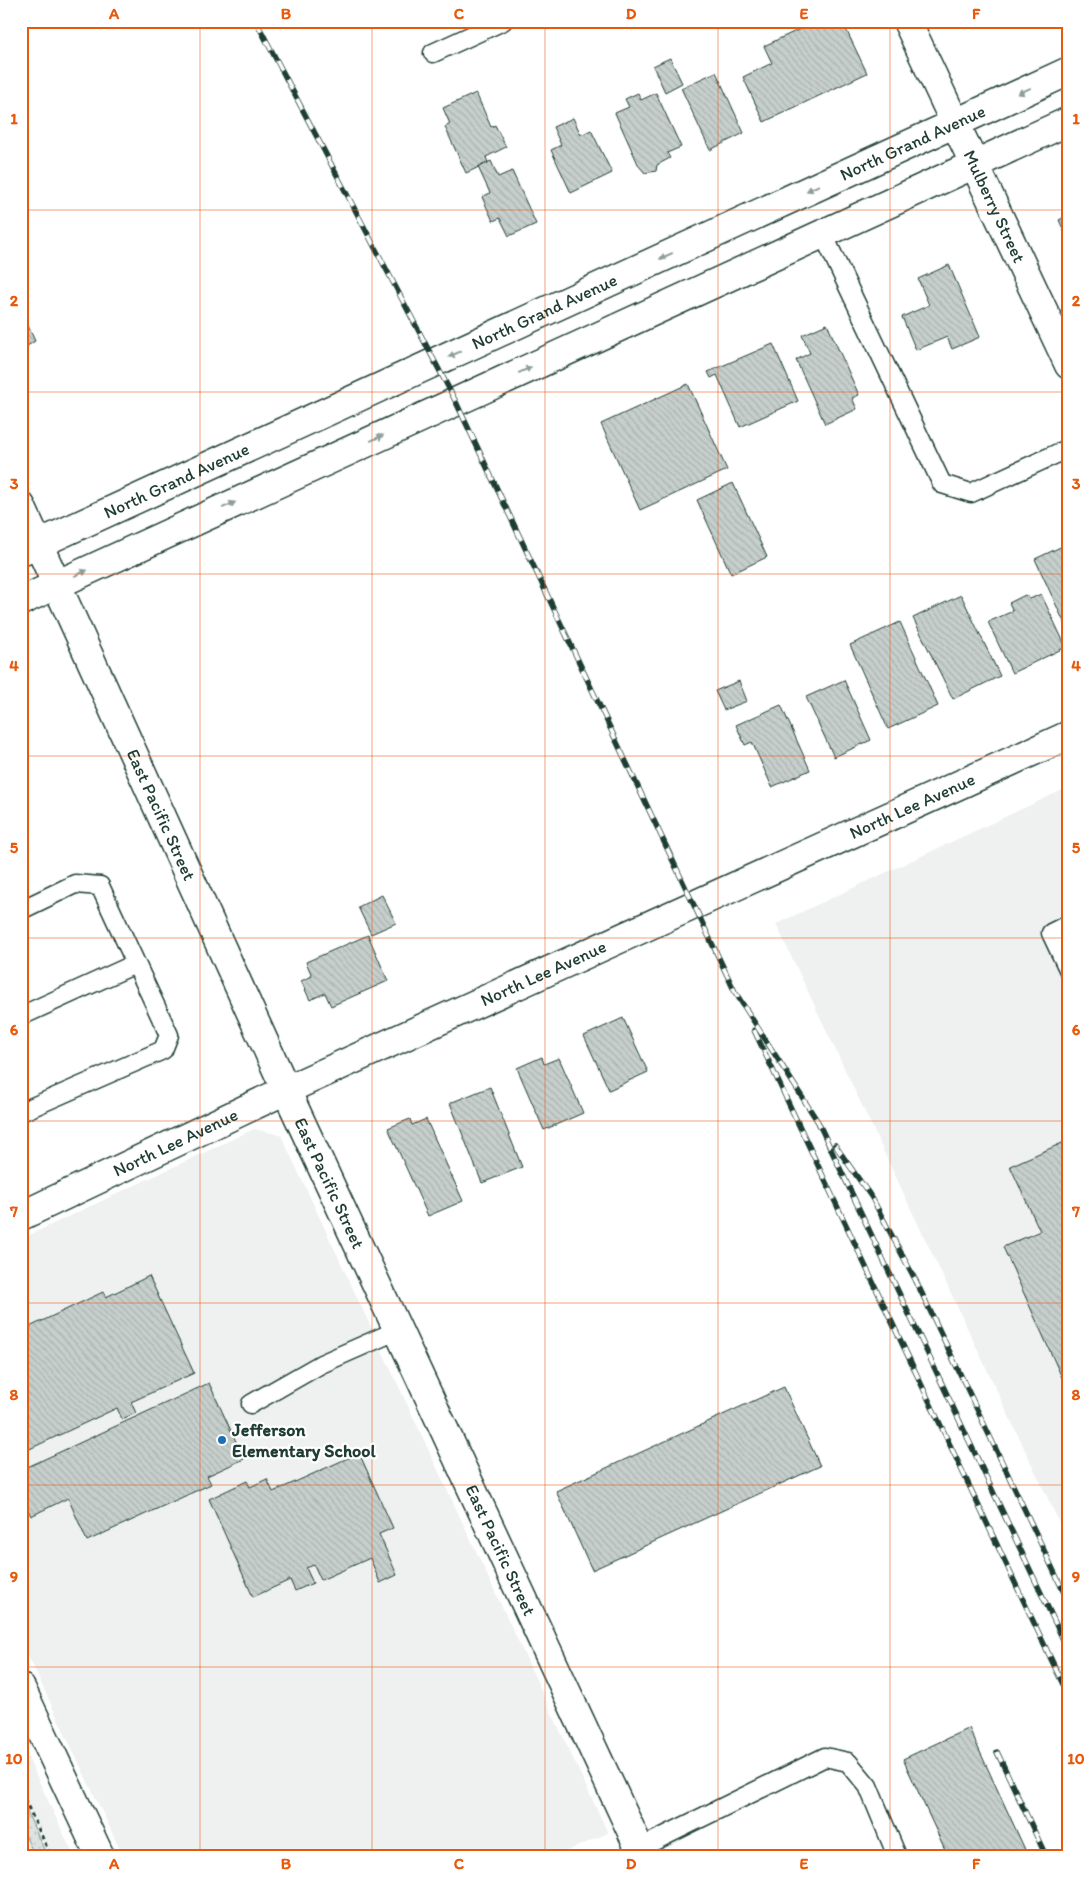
<svg xmlns="http://www.w3.org/2000/svg" width="1090" height="1877" font-family="Itim,sans-serif">
<defs>
<pattern id="grass-dots" width="8" height="8" patternUnits="userSpaceOnUse" patternTransform="scale(1.25)"><rect width="8" height="8" fill="#dee3e2"/><path d="M2 2h.1M6 6h.1" fill="none" stroke="#bec4c2" stroke-width="1.8" stroke-linecap="round"/></pattern>
<pattern id="building-back-hatch" width="6" height="6" patternUnits="userSpaceOnUse" patternTransform="scale(1.25)"><rect width="6" height="6" fill="#c7cfcc"/><path d="M-1 5l2 2M0 0l6 6M5-1l2 2" fill="none" stroke="#aab3b0"/></pattern>
</defs>
<rect width="100%" height="100%" fill="#fff"/>
<filter id="ink" filterUnits="userSpaceOnUse"><feTurbulence type="fractalNoise" baseFrequency=".02" numOctaves="2"/><feDisplacementMap in="SourceGraphic" scale="10" xChannelSelector="R" yChannelSelector="G"/><feConvolveMatrix kernelMatrix="1 2 1 2 8 2 1 2 1" color-interpolation-filters="sRGB"/></filter>
<g filter="url(#ink)">
<!-- built -->
<path fill="#eef1f0" d="M1069 787V1543L776 924Z
M254 1129 281 1135 608 1833 556 1856H123L21 1641V1239Z
M21 1743 74 1856H21Z"/>
<!-- grass -->
<path fill="url(#grass-dots)" stroke="#7e908b" d="M21 1799 47 1856H35L21 1827Z"/>
<!-- building -->
<path fill="url(#building-back-hatch)" stroke="#1f3d34" d="M817 21H842L867 73 764 122 743 77 772 63 764 46Z
M670 58 682 83 665 92 653 66Z
M716 72 744 133 710 150 681 88Z
M476 93 491 127 495 125 506 147 486 157 488 163 466 173 445 127 450 124 443 108Z
M638 93 641 100 656 93 681 147 667 153 670 158 657 165 656 171 645 173 639 166 615 113 629 107 625 99Z
M573 118 581 135 591 130 612 173 571 193 551 150 561 145 553 127Z
M491 161 498 177 512 171 536 224 509 236 500 218 493 221 482 197 490 193 478 167Z
M1069 215V242L1059 220Z
M949 265 980 337 952 349 947 337 916 350 902 317 929 305 918 279Z
M24 317 35 341 21 350V318Z
M827 324 859 395 852 398 857 409 825 424 796 360 810 353 802 335Z
M773 344 798 401 740 427 717 375 711 378 708 372Z
M688 384 727 470 640 510 601 424Z
M733 483 767 557 731 574 697 500Z
M1069 543V633L1035 559Z
M1041 594 1066 647 1012 673 988 622 1013 611 1009 603 1025 595 1030 599Z
M961 595 1000 676 953 699 913 618Z
M900 622 938 706 888 729 850 645Z
M844 680 871 740 834 757 806 697Z
M739 681 747 701 724 710 715 691Z
M781 705 810 770 772 787 752 742 745 745 736 725Z
M382 895 396 923 371 934 358 907Z
M368 935 388 981 331 1006 325 993 310 1000 301 981 312 976 306 962Z
M623 1018 648 1072 609 1090 584 1036Z
M542 1057 544 1064 559 1058 583 1113 544 1130 517 1068Z
M490 1087 522 1167 482 1183 450 1103Z
M410 1119 412 1125 426 1119 463 1201 428 1216 388 1128Z
M1069 1140V1391H1068L1003 1247 1040 1231 1010 1166Z
M149 1276 194 1373 131 1402 136 1413 122 1419 117 1408 21 1453V1331L103 1292 106 1297Z
M209 1383 244 1459 207 1476 211 1484 87 1541 68 1498 31 1516 21 1495V1470Z
M784 1387 820 1466 592 1570 556 1491Z
M359 1453 393 1528 379 1534 397 1575 380 1583 370 1558 321 1580 314 1565 306 1568 313 1583 295 1591 290 1580 253 1597 209 1499 247 1481 250 1487 267 1479 273 1492Z
M969 1728 1028 1856H948L903 1759Z"/>
<g fill="none" stroke-linecap="round" stroke-linejoin="round">
<!-- service casing -->
<g stroke="#1f3d34" stroke-width="21">
<path id="service" d="M433 53 503 21
M823 234 942 484 971 493 1069 448
M21 910 75 884 100 886 169 1035 163 1050 21 1112
M1069 924 1051 933 1069 971
M21 1016 135 964
M251 1404 321 1364 398 1330
M640 1848 825 1757 848 1762 868 1786 897 1856"/>
</g>
<!-- minor casing -->
<g stroke="#1f3d34" stroke-width="31">
<g id="minor">
<path id="s1" d="M907 21 1069 365"/>
<path id="s2" d="M21 506 286 1090 643 1856"/>
<path id="s3" d="M21 1216 286 1090 1069 735"/>
</g>
</g>
<!-- tertiary casing -->
<g stroke="#1f3d34" stroke-width="31">
<path id="tertiary" d="M21 1688 100 1856"/>
</g>
<!-- secondary casing -->
<g stroke="#1f3d34" stroke-width="31">
<g id="secondary">
<path id="s4" d="M21 552 1069 71"/>
<path d="M21 601 1069 121"/>
</g>
</g>
<!-- path -->
<path stroke="#1f3d34" stroke-width="3" stroke-dasharray="4 4" stroke-linecap="butt" d="M21 1792 51 1856"/>
<!-- service -->
<use href="#service" stroke="#fff" stroke-width="18"/>
<!-- minor -->
<use href="#minor" stroke="#fff" stroke-width="28"/>
<!-- tertiary -->
<use href="#tertiary" stroke="#fff" stroke-width="28"/>
<!-- secondary -->
<use href="#secondary" stroke="#fff" stroke-width="28"/>
<!-- rail casing -->
<g stroke="#1f3d34" stroke-width="5.5">
<path id="rail" d="M256 21 456 402 735 992 818 1122 1069 1652
M754 1030 1069 1697
M835 1145 872 1198 916 1281 1069 1603
M997 1752 1046 1856"/>
</g>
<!-- rail -->
<use href="#rail" stroke="#fff" stroke-width="4" stroke-dasharray="11" stroke-linecap="butt"/>
</g>
<!-- one-way arrows -->
<defs><path id="oneway-solid" d="M-6-.8H1V-3.2L6.5 0L1 3.2V.8H-6Z" transform="scale(1.25)"/></defs>
<g fill="#8f9e9a">
<use href="#oneway-solid" transform="translate(1024 91) rotate(155)"/>
<use href="#oneway-solid" transform="translate(813 188) rotate(155)"/>
<use href="#oneway-solid" transform="translate(666 256) rotate(155)"/>
<use href="#oneway-solid" transform="translate(455 354) rotate(155)"/>
<use href="#oneway-solid" transform="translate(525 370) rotate(-25)"/>
<use href="#oneway-solid" transform="translate(377 438) rotate(-24)"/>
<use href="#oneway-solid" transform="translate(229 505) rotate(-24)"/>
<use href="#oneway-solid" transform="translate(81 573) rotate(-24)"/>
</g>
</g>
<!-- grid -->
<path fill="none" stroke="#e8590c" stroke-width="1" stroke-opacity="0.55" d="M200 21V1856M372 21V1856M545 21V1856M718 21V1856M890 21V1856M21 210H1069M21 392H1069M21 574H1069M21 756H1069M21 938H1069M21 1121H1069M21 1303H1069M21 1485H1069M21 1667H1069"/>
<!-- markers -->
<circle fill="#1f6fb2" stroke="#fff" stroke-width="2" cx="222" cy="1440" r="5"/>
<g text-anchor="middle" dominant-baseline="central" stroke-width="4.5" stroke-linejoin="round" paint-order="stroke">
<!-- street labels -->
<g font-size="18" fill="#1f3d34" stroke="#fff">
<text stroke="none"><textPath href="#s4" startOffset="981">North Grand Avenue</textPath></text>
<text stroke="none"><textPath href="#s1" startOffset="205">Mulberry Street</textPath></text>
<text stroke="none"><textPath href="#s4" startOffset="576">North Grand Avenue</textPath></text>
<text stroke="none"><textPath href="#s4" startOffset="171">North Grand Avenue</textPath></text>
<text stroke="none"><textPath href="#s3" startOffset="981">North Lee Avenue</textPath></text>
<text stroke="none"><textPath href="#s2" startOffset="339">East Pacific Street</textPath></text>
<text stroke="none"><textPath href="#s3" startOffset="576">North Lee Avenue</textPath></text>
<text stroke="none"><textPath href="#s3" startOffset="171">North Lee Avenue</textPath></text>
<text stroke="none"><textPath href="#s2" startOffset="744">East Pacific Street</textPath></text>
<text stroke="none"><textPath href="#s2" startOffset="1149">East Pacific Street</textPath></text>
</g>
<!-- poi labels -->
<g font-size="18" font-weight="bold" fill="#1f3d34" stroke="#fff" text-anchor="start">
<text x="232" y="1430">Jefferson<tspan x="232" dy="21">Elementary School</tspan></text>
</g>
</g>
<!-- margin -->
<rect width="1090" height="1877" fill="none" stroke="#fff" stroke-width="55"/>
<rect x="28" y="28" width="1034" height="1822" fill="none" stroke="#e8590c" stroke-width="2"/>
<g font-size="16" text-anchor="middle" font-weight="bold" fill="#e8590c">
<text x="114" y="19">A</text>
<text x="286" y="19">B</text>
<text x="459" y="19">C</text>
<text x="631" y="19">D</text>
<text x="804" y="19">E</text>
<text x="976" y="19">F</text>
<text x="14" y="124">1</text>
<text x="1076" y="124">1</text>
<text x="14" y="306">2</text>
<text x="1076" y="306">2</text>
<text x="14" y="489">3</text>
<text x="1076" y="489">3</text>
<text x="14" y="671">4</text>
<text x="1076" y="671">4</text>
<text x="14" y="853">5</text>
<text x="1076" y="853">5</text>
<text x="14" y="1035">6</text>
<text x="1076" y="1035">6</text>
<text x="14" y="1217">7</text>
<text x="1076" y="1217">7</text>
<text x="14" y="1400">8</text>
<text x="1076" y="1400">8</text>
<text x="14" y="1582">9</text>
<text x="1076" y="1582">9</text>
<text x="14" y="1764">10</text>
<text x="1076" y="1764">10</text>
<text x="114" y="1869">A</text>
<text x="286" y="1869">B</text>
<text x="459" y="1869">C</text>
<text x="631" y="1869">D</text>
<text x="804" y="1869">E</text>
<text x="976" y="1869">F</text>
</g>
</svg>
